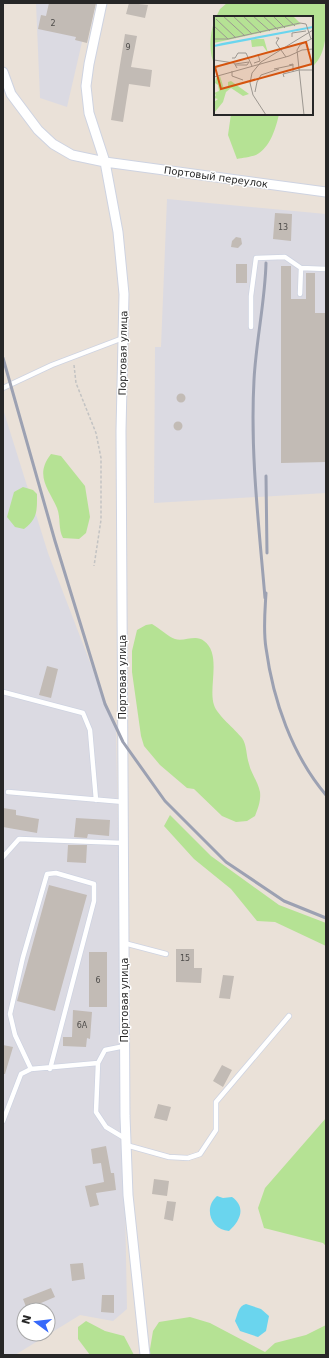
<svg xmlns="http://www.w3.org/2000/svg" width="329" height="1358" font-family="'DejaVu Sans',sans-serif">
<rect width="100%" height="100%" fill="#eae1d8"/>
<!-- industrial -->
<path fill="#dbdae2" fill-rule="evenodd" d="M36 3H91L67 107 40 98Z
M167 199 326 214V493L154 503 155 347H161Z
M3 409 48 553 116 730 127 1309 113 1321 80 1315 15 1355H3ZM24 1310H48V1334H24Z"/>
<!-- green -->
<path fill="#b5e294" d="M227 3H326C326 25 329 52 312 67V17H216L220 9Z
M215 20V65C208 54 210 31 215 20Z
M231 114H279C276 128 270 148 256 155 250 157 242 158 237 159L228 135Z
M51 454 61 456 85 486 90 517 86 533 79 539 63 538C58 529 61 518 57 508 49 489 34 476 51 454Z
M23 487 33 490 37 494C37 509 38 519 24 529L15 527 7 517 14 492Z
M152 624C159 628 169 637 175 639 184 642 196 634 204 641 222 654 208 688 214 705 217 715 235 729 242 738 247 745 246 755 249 764 251 773 258 782 260 792 261 801 258 808 255 816L247 821 236 822 222 816 194 789 187 788 160 765 144 746 141 736 132 672V651L137 630 146 625Z
M170 815 211 856 279 905 326 923V946L275 922 257 921 231 889 194 859 164 826Z
M326 1118V1246L323 1243 264 1228 258 1208 265 1188Z
M190 1317 210 1323 265 1352 275 1343 306 1335 326 1325V1355H149L153 1331 159 1322Z
M86 1321 105 1331 124 1336 134 1355H90L78 1339V1327Z"/>
<!-- water -->
<path fill="#6ad5ee" d="M217 1196 223 1198 232 1197C246 1207 241 1220 229 1231 211 1230 203 1208 217 1196Z
M246 1304 261 1309 269 1316 266 1331 258 1337 240 1331 235 1321C238 1314 238 1306 246 1304Z"/>
<!-- building -->
<path fill="#c2bbb5" d="M49 3H96L87 43 75 40 76 37 38 29 41 15 46 16Z
M129 3 148 5 145 18 126 14Z
M125 34 137 36 131 67 152 70 150 87 129 84 123 122 111 120Z
M275 213 292 214 291 241 273 239Z
M236 237 241 238 242 244 238 248 231 247 232 241Z
M236 264H247V283H236Z
M281 266H291V299H306V273H315V313H326V462L281 463Z
M176.5 398a4.5 4.5 0 1 1 9 0a4.5 4.5 0 1 1-9 0Z
M173.5 426a4.5 4.5 0 1 1 9 0a4.5 4.5 0 1 1-9 0Z
M47 666 58 669 51 698 39 695Z
M3 808 16 810V815L39 819 37 833 3 827Z
M76 818 110 820 109 836 88 834 87 838 74 837Z
M68 845H87L86 863 67 862Z
M49 885 87 895 55 1011 17 1001Z
M176 949H194V968H202L201 983 176 982Z
M89 952H107V1007H89Z
M223 975 234 976 230 999 219 998Z
M73 1010 92 1012 90 1039 87 1038 86 1047 63 1046V1037H72Z
M3 1045 13 1047 5 1074H3Z
M222 1065 232 1070 223 1087 213 1081Z
M158 1104 171 1107 167 1121 154 1118Z
M106 1146 111 1173H114L116 1190 96 1193 99 1205 90 1207 85 1186 104 1182 101 1163 93 1164 91 1149Z
M154 1179 169 1181 167 1196 152 1194Z
M167 1201 176 1202 173 1221 164 1219Z
M83 1263 85 1279 72 1281 70 1264Z
M51 1288 55 1297 27 1309 23 1299Z
M102 1295H114V1313L101 1312Z"/>
<g fill="none" stroke-linecap="round" stroke-linejoin="round">
<!-- service casing -->
<g stroke="#ced3e1" stroke-width="6">
<path id="service" d="M300 294 301 268
M251 327V296L256 258 285 257 301 268 326 269
M3 388 52 365 123 338
M3 692 83 713 90 730 96 800
M8 792 124 802
M3 857 19 839 123 843
M124 943 166 954
M125 1046 105 1050 98 1063 96 1112 106 1127 126 1139
M31 1069 15 1035 10 1014 23 957 47 874 56 873 94 884V901L50 1069
M3 1121 21 1074 31 1069 98 1063
M126 1145 169 1157 188 1158 200 1154 216 1130V1102L289 1016"/>
</g>
<!-- minor casing -->
<g stroke="#ced3e1" stroke-width="11">
<path id="minor" d="M102 3 89 64 86 86 89 113 105 162 118 232 124 294 121 431 125 1116 128 1195 145 1355
M3 72 11 94 38 130 53 144 72 155 105 162 326 192"/>
</g>
<!-- path -->
<path stroke="#c3c3c3" stroke-width="1.5" stroke-dasharray="3 2" stroke-linecap="butt" d="M74 365 76 383 96 433 101 458V520L94 566"/>
<!-- service -->
<use href="#service" stroke="#fff" stroke-width="4.5"/>
<!-- minor -->
<use href="#minor" stroke="#fff" stroke-width="9"/>
<!-- rail -->
<path stroke="#9ca1b2" stroke-width="3" d="M3 358 55 541 105 704 123 742 165 801 226 862 284 901 326 918
M266 476 267 553
M266 593C265 611 263 630 266 648 273 700 292 755 326 795
M265 598C259 526 250 453 254 380 256 341 265 302 266 263"/>
</g>
<g text-anchor="middle" dominant-baseline="central" stroke-width="3" stroke-linejoin="round" paint-order="stroke">
<!-- number labels -->
<g font-size="8" fill="#4e4c4a">
<text x="53" y="23">2</text>
<text x="128" y="47">9</text>
<text x="283" y="227">13</text>
<text x="185" y="958">15</text>
<text x="98" y="980">6</text>
<text x="82" y="1025">6А</text>
</g>
<!-- street labels -->
<g font-size="10" fill="#272727" stroke="#fff">
<text transform="translate(216 177) rotate(8)">Портовый переулок</text>
<text transform="translate(123 353) rotate(-89)">Портовая улица</text>
<text transform="translate(122 677) rotate(-90)">Портовая улица</text>
<text transform="translate(124 1000) rotate(-90)">Портовая улица</text>
</g>
</g>
<!-- overview -->
<g transform="translate(214 16)">
<rect width="99" height="99" fill="#eae1d8"/>
<path d="M0 0H79L87 8 0 27ZM42 23H50L54 37 49 30 38 31 37 24ZM6 60 10 73 14 71V66L17 65 35 78 29 80 17 72 12 76 9 86 0 97V86L4 83 0 82 2 79 0 77 5 75 4 69 1 67 2 62Z" fill="#b5e294"/>
<path d="M99 10V12L0 31V29L8 27Z" fill="#6ad5ee"/>
<path fill="none" stroke="#9c9791" stroke-width="1" d="M9 0 31 20M19 0 38 18M29 0 47 17M39 0 56 15M49 0 64 14M59 0 71 12M70 0 81 10M2 3 22 22M0 10 14 23M78 21V17L92 15M62 22H65L62 27 72 41M0 23H14L86 7 92 8 97 23 99 22M18 42H21L24 37H32L38 50M0 44 20 47 23 52M40 47 46 45 44 38M21 48 35 46 33 49H21M75 49 79 48V56M60 53 79 49M18 55V60L29 64M0 61 75 40 88 34 99 33M70 61 69 58 85 54H99M41 76 43 66 47 59 65 53M52 99 39 79 36 67 38 57 47 46 99 14M90 99 83 34 86 29 97 23"/>
<path fill="#d5540f" fill-opacity="0.15" stroke="#d5540f" stroke-width="2" d="M92 26 98 48 7 73 1 51Z"/>
<rect width="99" height="99" fill="none" stroke="#272727" stroke-width="2"/>
</g>
<!-- border -->
<rect width="329" height="1358" fill="none" stroke="#272727" stroke-width="8"/>
<!-- north arrow -->
<g transform="translate(36 1322) rotate(285)"><circle r="19" fill="#ffffff" stroke="#a9a9a9"/>
<path d="M0-3L7 15L0 10L-7 15Z" fill="#3669fa"/>
<text y="-6" font-size="11" font-weight="bold" text-anchor="middle" fill="#272727">N</text>
</g>
</svg>
